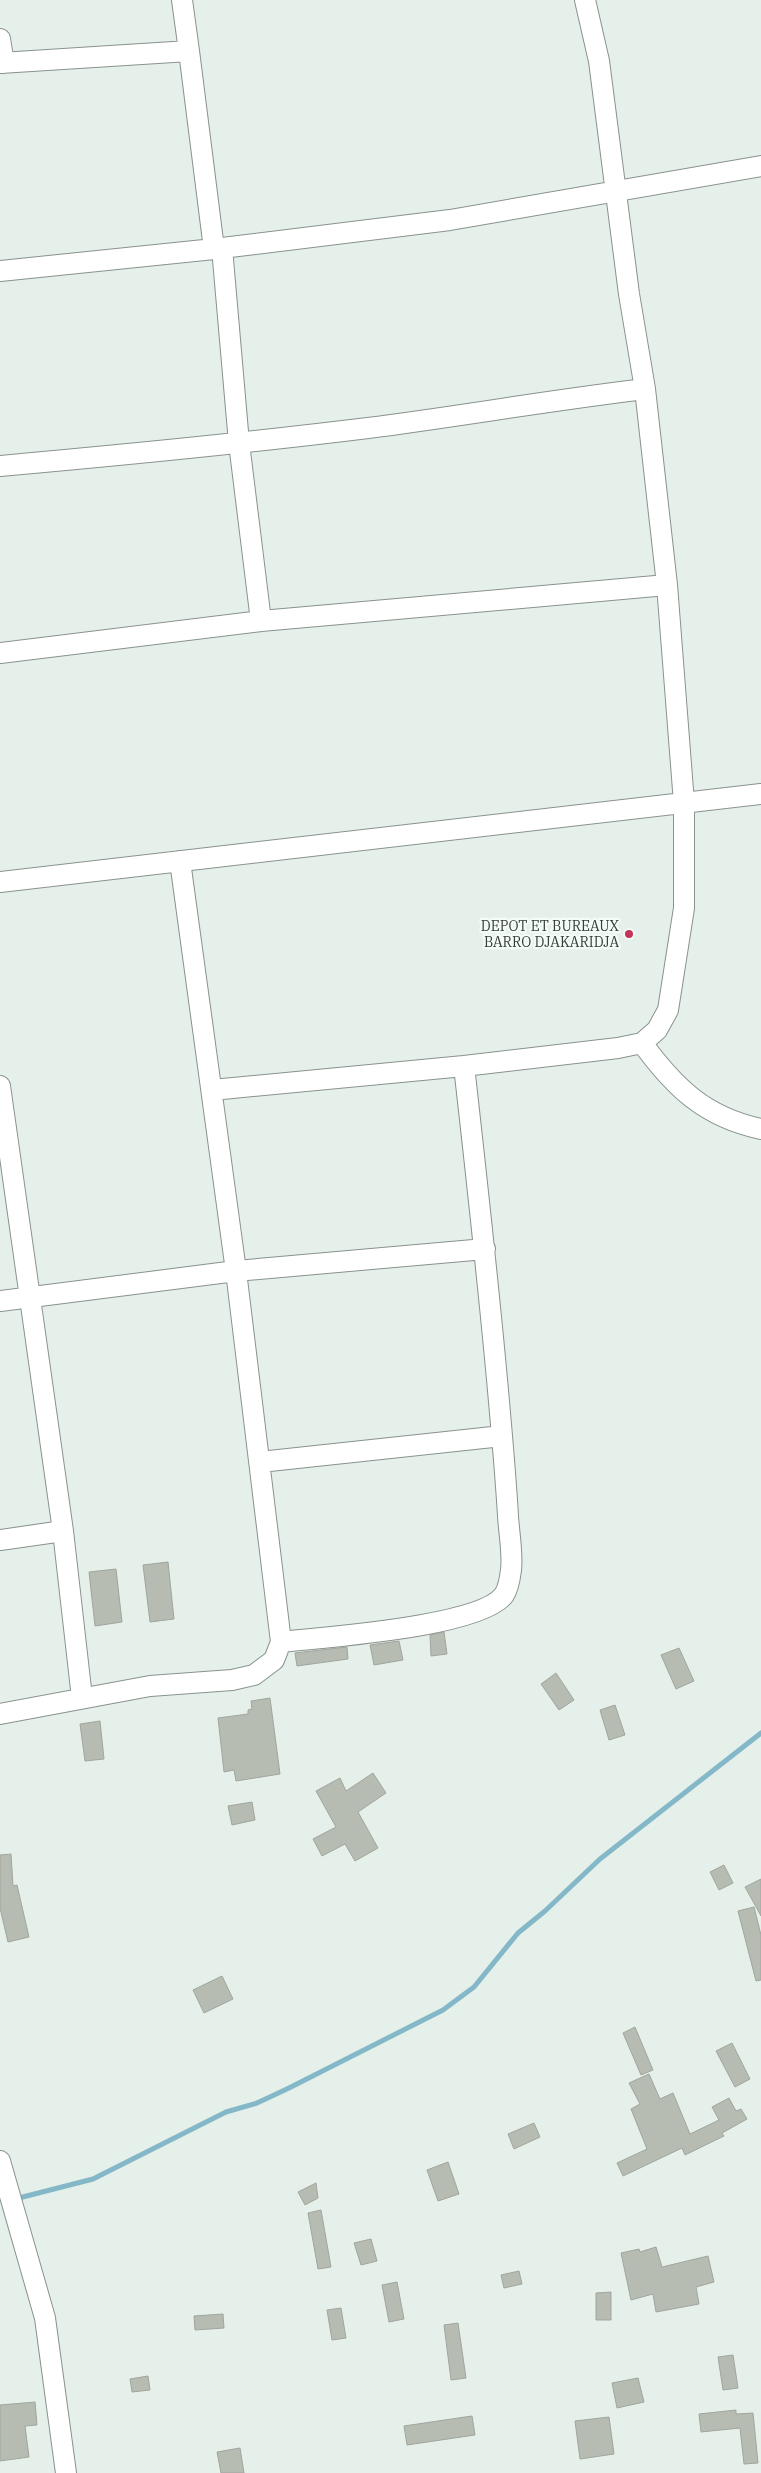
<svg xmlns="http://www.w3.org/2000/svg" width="761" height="2473" font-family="'IBM Plex Serif',serif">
<rect width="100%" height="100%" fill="#e6f0ea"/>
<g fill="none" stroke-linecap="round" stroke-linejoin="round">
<!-- stream -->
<path stroke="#84b8c8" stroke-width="5" d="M15 2199 93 2179 226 2112 257 2103 289 2088 443 2010 474 1987 518 1933 545 1911 600 1859 761 1733"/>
</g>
<!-- building -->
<path fill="#b7bcb3" stroke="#a1a59d" d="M168 1562 174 1619 150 1622 143 1565Z
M116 1569 122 1622 95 1626 89 1572Z
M444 1632 447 1654 431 1656 430 1635Z
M399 1641 403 1660 374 1665 370 1645Z
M347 1647 348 1659 297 1666 295 1653Z
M679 1648 694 1681 676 1689 661 1655Z
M556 1673 574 1700 559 1710 541 1684Z
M270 1698 280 1774 236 1781 234 1770 224 1772 218 1718 248 1714V1710L252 1709 251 1701Z
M615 1705 625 1735 609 1740 600 1710Z
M100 1721 104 1759 85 1761 80 1724Z
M373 1773 386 1793 358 1812 378 1848 355 1861 345 1844 322 1856 313 1839 336 1827 316 1791 340 1778 346 1791Z
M252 1802 255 1820 232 1825 228 1806Z
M11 1854 13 1886 17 1885 29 1937 8 1942 0 1908V1855Z
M724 1865 733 1883 719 1890 710 1872Z
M761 1879V1916L745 1887Z
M754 1907 761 1935V1980L756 1981 738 1911Z
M222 1976 233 1999 204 2013 193 1990Z
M635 2027 653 2070 641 2075 623 2033Z
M732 2043 750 2079 735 2087 716 2051Z
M649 2074 660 2099 673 2093 690 2134 719 2120 712 2107 729 2098 736 2111 741 2109 747 2119 722 2133 724 2136 685 2155 682 2148 623 2176 617 2163 647 2149 631 2109 640 2104 629 2083Z
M534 2123 540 2137 514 2149 508 2134Z
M448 2162 459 2194 438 2201 427 2170Z
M316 2183 318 2198 305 2205 298 2192Z
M321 2210 331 2267 318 2269 308 2213Z
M371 2239 377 2261 361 2265 354 2243Z
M656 2247 662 2267 708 2256 714 2282 696 2287 699 2304 656 2312 653 2294 631 2300 621 2253 639 2249 640 2252Z
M519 2271 522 2284 504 2288 501 2275Z
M397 2282 404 2319 389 2322 382 2285Z
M611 2292V2320H596V2293Z
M341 2308 346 2338 332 2340 327 2310Z
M223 2314 224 2328 195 2330 194 2316Z
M458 2323 466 2378 451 2380 444 2325Z
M733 2355 738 2388 723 2390 718 2357Z
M148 2376 150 2390 132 2392 130 2379Z
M638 2378 644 2402 617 2408 612 2383Z
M35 2402 37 2425 25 2426 29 2457 0 2461V2405Z
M736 2410V2414L753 2413 758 2463 744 2464 740 2428 701 2432 699 2414Z
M472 2416 475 2435 407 2445 404 2426Z
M609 2417 614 2454 580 2459 575 2421Z
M240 2448 244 2473H221L217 2452Z"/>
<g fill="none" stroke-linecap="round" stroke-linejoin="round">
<!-- minor casing -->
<g stroke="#89928d" stroke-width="22">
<path id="minor" d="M182 0 189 51
M0 39 4 63
M0 63 189 51 214 249
M222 248 239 443 261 621
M0 271 214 249 450 220 761 166
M0 466C123 455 246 443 368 428 461 416 552 400 645 389
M0 653 261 621 667 585
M0 882 761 794
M642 1043C675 1088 705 1117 761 1129
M0 1086 63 1531 82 1698
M212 1090 464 1066 618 1048 642 1043 657 1030 668 1010 684 908V803L667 585 645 389 629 294 599 61 585 0
M0 1301 236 1271 485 1249
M260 1462 502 1436
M0 1540 63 1531
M281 1642C324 1637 480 1627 504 1595 508 1589 510 1578 511 1570 513 1553 509 1534 508 1516 506 1482 503 1447 500 1413 490 1297 477 1181 464 1066
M0 1714 150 1686 232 1680 254 1675 274 1660 281 1642 236 1271 180 861
M0 2161 45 2318 66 2473"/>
</g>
<!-- minor -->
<use href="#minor" stroke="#fff" stroke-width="20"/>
</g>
<!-- markers -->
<circle fill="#c53559" stroke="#f3fdf7" stroke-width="2" cx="629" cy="934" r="5"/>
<g text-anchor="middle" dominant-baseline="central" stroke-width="4.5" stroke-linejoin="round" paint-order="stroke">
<!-- poi labels -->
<g font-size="14" fill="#393d3a" stroke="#f3fdf7" text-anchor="end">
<text x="619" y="926">DEPOT ET BUREAUX<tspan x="619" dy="16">BARRO DJAKARIDJA</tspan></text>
</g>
</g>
</svg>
